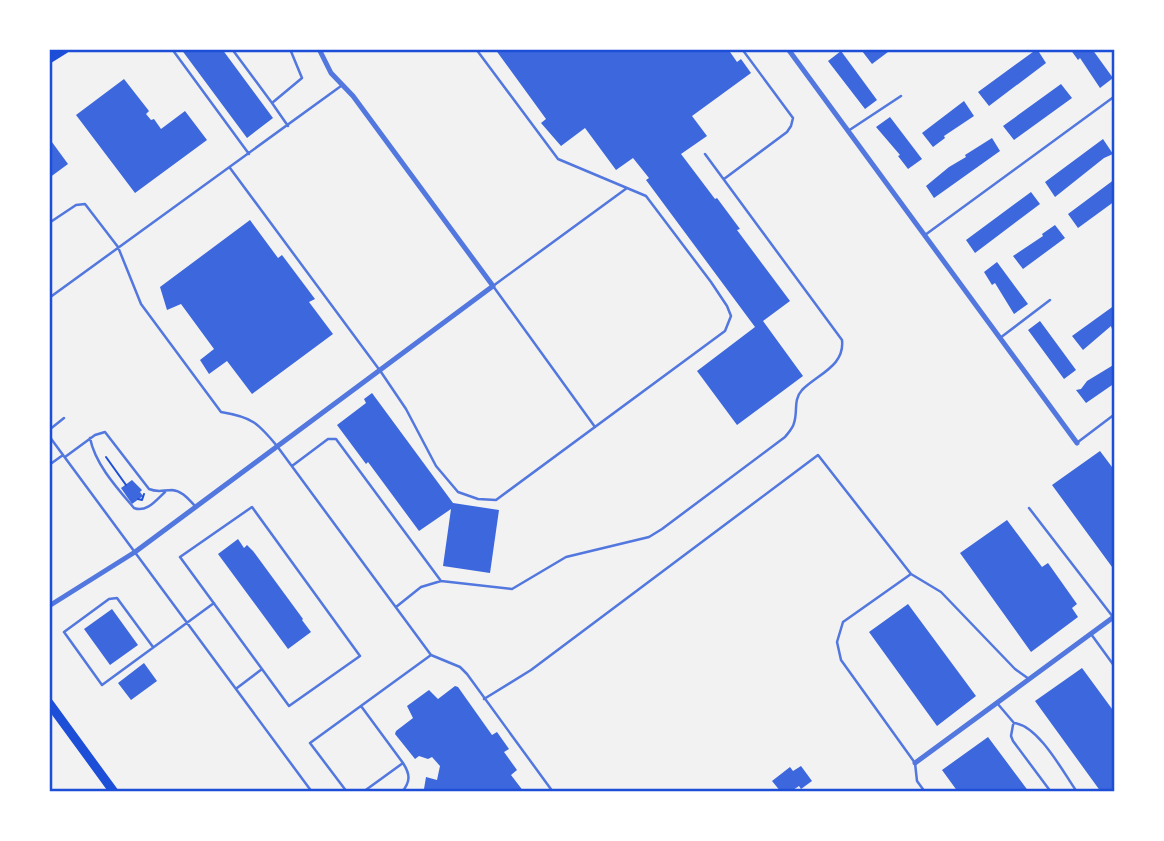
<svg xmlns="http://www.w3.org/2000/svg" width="1164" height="841" font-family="'IBM Plex Sans',sans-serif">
<rect width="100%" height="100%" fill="#f2f2f2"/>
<!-- building -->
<path fill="#3d67dc" d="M181 49H222L273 118 247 138Z
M495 49H728L737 62 741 59 751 73 692 116 707 136 681 154 715 199 717 198 740 229 737 230 790 301 763 321 803 376 737 425 697 371 755 327 646 180 649 178 633 158 616 170 585 128 561 146 541 123 546 119Z
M864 49H892L872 64 862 51Z
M1037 49 1046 63 989 106 978 92Z
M1070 49H1092L1113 78 1100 88 1080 58 1078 60Z
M841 51 877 100 865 109 828 61Z
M124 79 149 111 146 114 151 120 154 119 161 129 185 111 207 140 135 193 76 115Z
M1061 84 1072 98 1014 140 1003 126Z
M964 101 974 116 944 136 945 138 933 147 922 133Z
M890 117 922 159 908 169 898 156 900 155 876 127Z
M49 138 68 164 49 178Z
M992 138 1000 151 934 198 926 186 949 167 966 157 965 155Z
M1103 139 1113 154 1104 158 1055 197 1045 182Z
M1115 179V201L1078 228 1068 214Z
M1031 192 1040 204 975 253 966 240Z
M250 220 278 258 282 255 315 299 309 302 333 334 252 394 227 361 209 374 200 360 214 349 181 304 167 310 160 287Z
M1055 225 1065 238 1023 269 1013 256 1043 236 1042 234Z
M997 262 1028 304 1014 314 995 283 992 285 984 272Z
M1115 305V327L1112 329 1111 326 1083 350 1072 336Z
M1040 321 1076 370 1064 379 1028 330Z
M1115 364V383L1086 403 1076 390 1081 389 1087 381Z
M372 393 453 503 499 510 490 573 443 566 451 509 419 531 368 462 366 464 337 425 366 403 364 399Z
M1100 451 1115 471V571L1052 485Z
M132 480 142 490 140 492 143 496 132 504 121 488Z
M1007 520 1042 567 1048 563 1077 604 1072 608 1078 617 1031 652 960 553Z
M238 539 244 548 247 545 253 551 303 619 302 620 311 632 288 649 218 554Z
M908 604 976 696 937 726 869 632Z
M112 609 138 645 110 665 84 629Z
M144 663 157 681 131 700 118 683Z
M1082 668 1115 713V792H1101L1035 701Z
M455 686 458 687 492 735 497 732 509 749 504 752 517 770 511 775 524 792H435L424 789 426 777 437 780 440 766 432 757 428 759 419 756 415 759 395 734 396 731 413 718 407 706 429 690 438 699Z
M988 737 1029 792H958L942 770Z
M801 766 812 781 801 789 799 786 790 792H781L772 781 790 767 793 771Z"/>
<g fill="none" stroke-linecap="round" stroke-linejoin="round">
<!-- path -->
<path stroke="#1d4ed8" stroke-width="2" d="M106 457 126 485
M138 499 142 500 144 494"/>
<!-- service -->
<path stroke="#5277de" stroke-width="2.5" d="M172 49 249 154
M232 49 272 103
M288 126 272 103 302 78 290 49
M848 131 901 96
M230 168 381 372 406 409 436 466 458 492 478 499 496 500 725 331 731 316 727 306 711 282 646 196 558 159 476 49
M724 179 787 132 791 126 793 118 742 49
M49 223 76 205 85 204 118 247 141 304 221 412C252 417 258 423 277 446L431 655 460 667 467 674 553 792
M925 235 1115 96
M49 298 341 86
M1000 338 1050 300
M595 427 493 286 627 188
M49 430 64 418
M49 436 312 792
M90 438C95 464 117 488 134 508 147 513 156 500 165 492
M1078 442 1115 414
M65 457 95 435 105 432 149 489C158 493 163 490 172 490 183 491 189 500 196 507
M49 465 63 455
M292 466 328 439H336L441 581
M252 507 360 656 289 706 180 557Z
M1029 508 1113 617
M911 574 843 622 837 642 841 660 915 763 917 781 925 792
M396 607 421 587 441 581 512 589 566 557 649 537 662 529 785 437C789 432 793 428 794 423 798 411 793 400 802 390 818 374 845 366 842 340L705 154
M1091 634 1115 667
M153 647 117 598 109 599 64 632 102 685 214 603
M237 688 262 669
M484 699 531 670 818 455 911 574 941 592 1015 669 1029 679
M997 703 1014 723C1039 726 1063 772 1077 792
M361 706 403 763 363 792
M1013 725 1011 736 1013 741 1051 792
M347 792 310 743 431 655
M402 792C411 781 410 774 403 763"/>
<!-- minor -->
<path stroke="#5277de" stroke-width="5" d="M788 49 1077 443
M49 606 135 552 493 286 353 96 331 73 319 49
M915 763 1115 616"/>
<!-- primary -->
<path stroke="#1d4ed8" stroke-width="9" d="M49 59 65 49
M49 703 114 792"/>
</g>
<!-- border -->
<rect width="1164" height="841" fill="none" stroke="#ffffff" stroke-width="102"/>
<rect x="51" y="51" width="1062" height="739" fill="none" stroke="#1d4ed8" stroke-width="2.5"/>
</svg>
